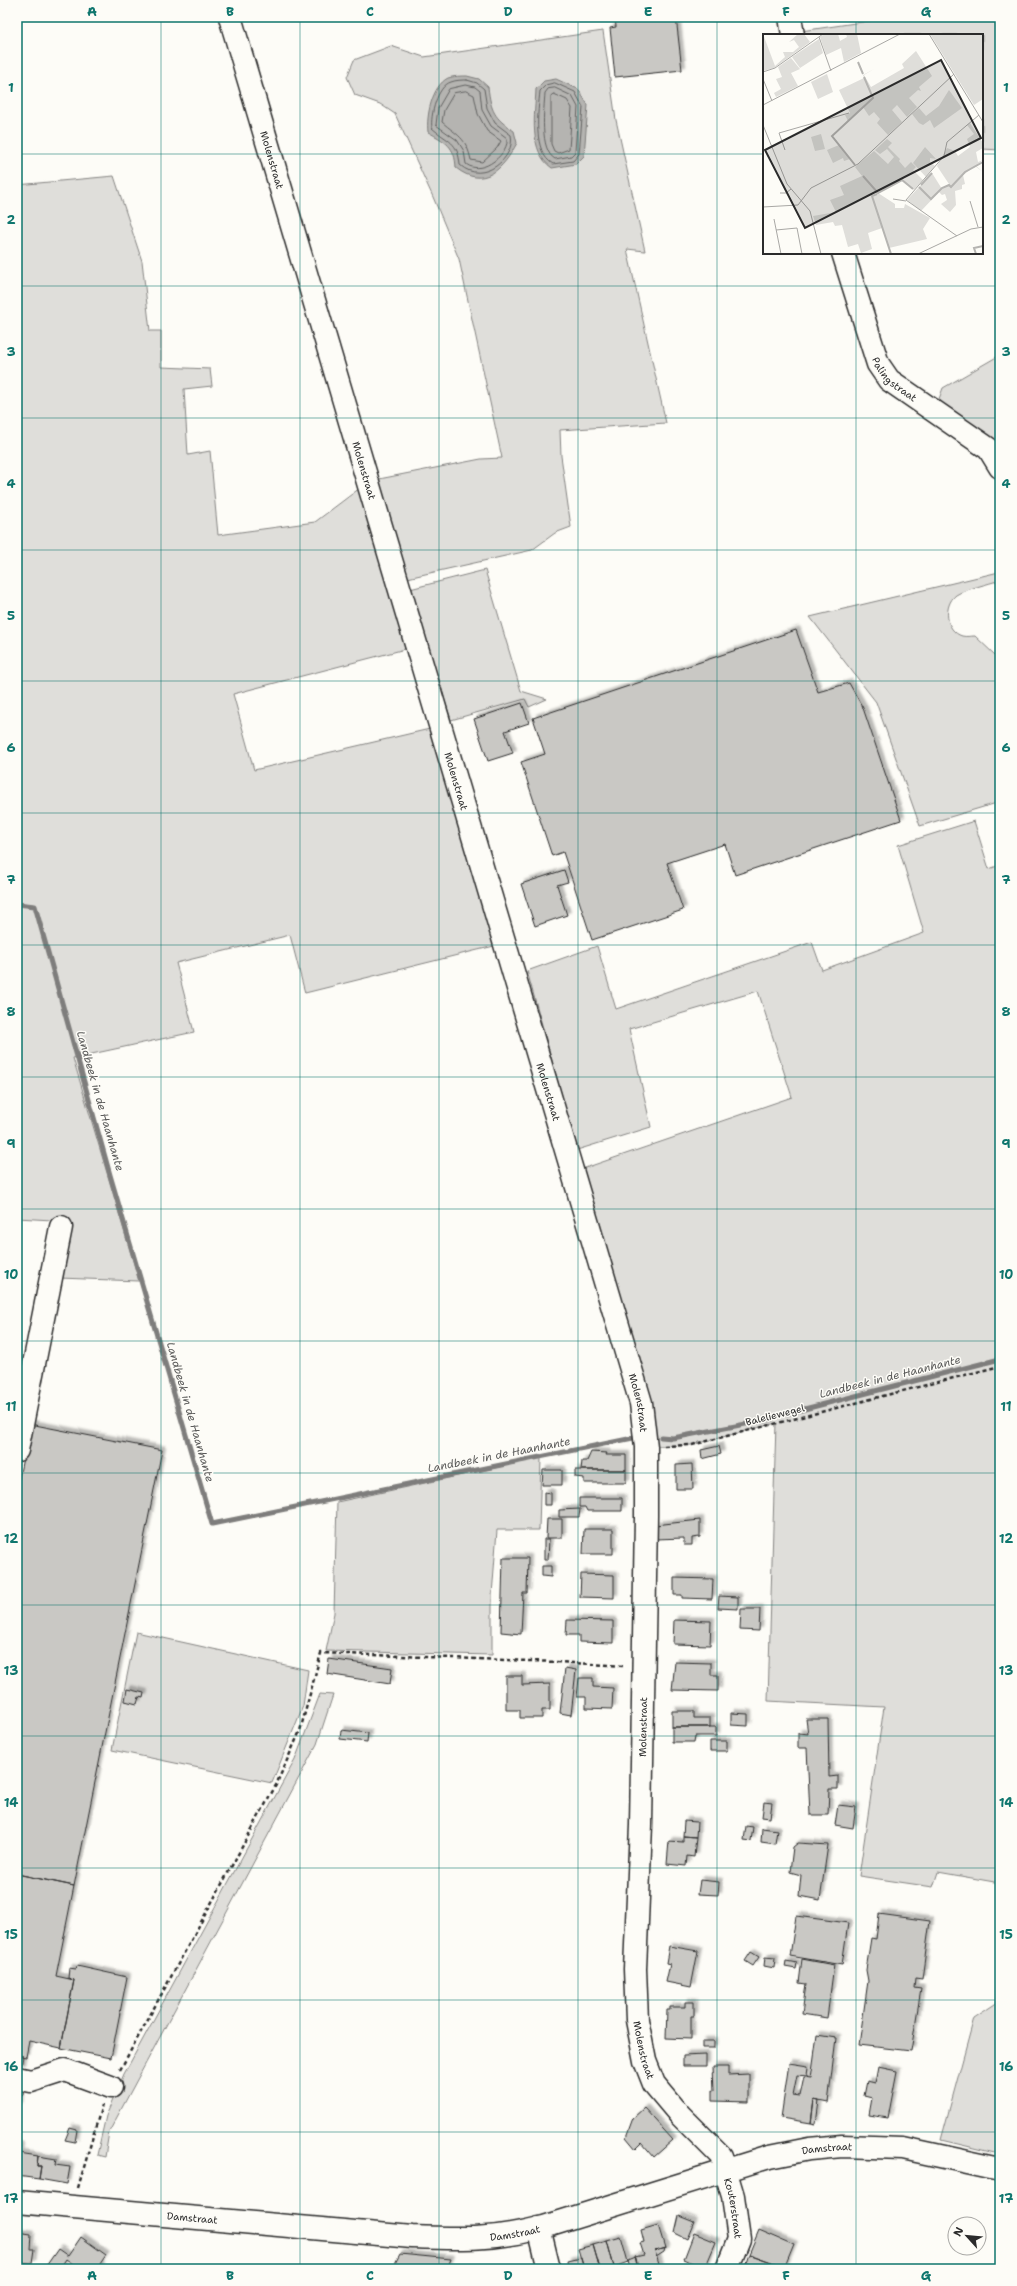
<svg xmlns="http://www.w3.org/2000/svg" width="1017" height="2286" font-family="'Shantell Sans',sans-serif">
<defs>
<filter id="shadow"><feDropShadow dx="3.5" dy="-3.5" stdDeviation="1" flood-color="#0004"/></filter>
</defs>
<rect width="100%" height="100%" fill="#fdfcf7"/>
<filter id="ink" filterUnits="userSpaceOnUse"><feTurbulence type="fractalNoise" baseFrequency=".025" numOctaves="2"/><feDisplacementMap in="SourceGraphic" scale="8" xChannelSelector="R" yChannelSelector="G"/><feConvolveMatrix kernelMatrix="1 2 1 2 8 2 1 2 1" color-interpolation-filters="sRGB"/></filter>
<g filter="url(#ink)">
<!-- green -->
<path fill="#dfdeda" stroke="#858482" d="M896 17H1000V150L982 149V35H802L801 31Z
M603 31 616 120 645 251 627 249 666 423 560 430 561 456 571 527 555 533 532 550 403 579 374 480 481 459 502 458 459 259 433 197 395 114 380 104 355 95 347 77 354 60 391 46 424 57Z
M114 176 142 261 150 331H161V367L210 369 212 386 184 389 188 455 210 451 218 535 315 522 360 488 409 648 233 694 254 770 434 728 498 945 305 993 290 935 176 963 194 1032 73 1058 139 1281 59 1278 70 1221 17 1218V185Z
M1000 355V448C984 424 951 419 939 399L943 388Z
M485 570 521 691 547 699 529 707 525 699 451 720 410 589Z
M999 572 1000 580C989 584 965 589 956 595 943 605 945 631 962 636 966 637 971 636 975 636L995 655 1000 653V802L920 826 876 702 810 617Z
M974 821 989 869 1000 865V1883L938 1872 933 1887 859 1876 884 1707 768 1701 776 1423 692 1445 655 1446 582 1169 792 1097 758 991 629 1029 651 1127 577 1150 527 971 597 946 616 1009 812 942 822 970 924 933 898 845Z
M541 1458 539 1530H497L492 1595V1655L326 1651 334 1613 337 1502Z
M136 1632 308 1670 303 1706 272 1783 112 1750Z
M320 1694 333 1695 317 1744 109 2132 105 2157 97 2155 106 2116 124 2074 295 1760Z
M1000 1989V2154L941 2140 974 2018 998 2002Z"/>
<!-- water -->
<path fill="#b5b4b1" stroke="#7e7d7b" d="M467 76 479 79 488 87C491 111 494 118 514 131L517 143C503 169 484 190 456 168 455 146 446 142 428 132 426 116 432 86 448 78 454 76 461 76 467 76Z
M556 79 578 89 588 105 584 156 576 164 552 168C528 151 535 115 536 89L544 81Z"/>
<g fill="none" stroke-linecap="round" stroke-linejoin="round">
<!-- shore -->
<path stroke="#626261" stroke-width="1" d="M467 80 477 83 484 89 487 108 495 123 511 135C516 157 483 186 460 165 458 141 448 142 432 128 430 116 437 86 451 82 456 80 462 80 467 80Z
M555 83 575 92 583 107 579 154 573 161 553 164C532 152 538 112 540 91L546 85Z
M466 85 475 87 480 91 482 110 491 126 507 138C510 152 483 177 466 164L464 151 457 140 436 125 438 108 449 89Z
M555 88 572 96 578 107 575 152 571 156 555 159C539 150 544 109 545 93L548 89Z
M466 91 474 95 478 114 487 131 501 141 497 148 482 162 471 160C466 137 458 136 442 122L444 110 454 93Z
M554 94 567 100 572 108 569 149 558 153 554 151 551 144V96Z"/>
<!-- stream -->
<path stroke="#7e7d7b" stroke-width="5" d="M17 904 35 906 110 1175 212 1524 638 1437
M785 1414 1000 1359
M661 1437 673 1438 772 1419"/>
</g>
<!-- building -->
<path fill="#c9c8c4" stroke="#2b2b2b" filter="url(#shadow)" d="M615 17H676L682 70 615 77 610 28 616 27Z
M796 630 818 692 849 683 863 708 901 820 735 875 725 844 667 863 683 910 592 940 563 852 552 856 521 762 545 754 533 718Z
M522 703 529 723 505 731 513 753 488 761 474 719Z
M564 870 568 882 557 885 567 915 535 926 521 884Z
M30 1424 162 1450 74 1886 17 1874V1487Z
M719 1446 721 1454 702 1459 701 1450Z
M591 1452 607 1453 606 1455H626V1470H581L582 1461H587Z
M692 1464 693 1489H676V1465Z
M543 1470H562V1485H542Z
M575 1470H626V1483H584V1478L575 1477Z
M544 1492 551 1493V1505H544Z
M579 1498H622V1511H587L585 1507H579Z
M580 1509 579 1517H559V1510Z
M547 1519H562V1538H546Z
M700 1520V1537L692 1538V1545H684V1538L656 1539 655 1525Z
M584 1529H613V1554H583Z
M544 1539H549L548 1560H544Z
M503 1558H528L527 1593H523L521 1634 501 1632Z
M542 1566H551V1577L542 1576Z
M581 1574 614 1575V1598L580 1597Z
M674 1578 713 1579 712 1599 682 1598V1595H674Z
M719 1596 738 1597V1609L718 1608Z
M741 1609H760L759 1631 740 1630Z
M567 1620 613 1621V1643L579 1642V1635H566Z
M674 1620 711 1621 710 1645 673 1644Z
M329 1659 392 1668 390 1684 327 1674Z
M675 1662 711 1663V1675H718V1691L672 1690Z
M565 1668 576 1670 571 1715 560 1713Z
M506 1676H522V1685L550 1684V1710H542V1718H520V1710H506Z
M579 1678H593V1687L613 1688 612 1709 586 1708V1697H577Z
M127 1689 144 1693 143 1698 139 1697 137 1704 125 1701Z
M672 1711H694V1718H710V1727H672Z
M731 1713 748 1714V1726L731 1725Z
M806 1719H828L829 1777 838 1776V1789H829L828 1815H810L807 1748H798V1733L808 1734Z
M672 1727H716V1736H695L694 1742H672Z
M341 1730 368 1733 367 1742 340 1739Z
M710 1741H727V1751H710Z
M764 1802 772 1803 770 1818 762 1817Z
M838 1805 856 1807 853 1828 835 1825Z
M684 1821 697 1822 696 1837 683 1836Z
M746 1826 753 1827 751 1841 744 1840Z
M762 1828 777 1830 775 1844 761 1842Z
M683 1836 696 1837 694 1857 687 1856 686 1866 667 1864 669 1841 683 1842Z
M798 1843 828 1845 820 1900 799 1896 801 1875 790 1872 793 1847Z
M17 1874 74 1886 56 1976 74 1980 61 2048 29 2041 26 2057 17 2055Z
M700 1880 719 1882 718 1895 698 1894Z
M879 1914 930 1921 922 1979 915 1978 914 1988 921 1989 911 2051 859 2045 868 1981 866 1970 871 1938 876 1939Z
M796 1916 848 1923 842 1965 790 1956Z
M669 1946 698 1951 691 1987 666 1982 670 1964 666 1963Z
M751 1952 759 1957 753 1966 745 1961Z
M765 1957 775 1958 774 1968 764 1966Z
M802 1959 834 1965 827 2018 802 2014 806 1984 799 1983Z
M786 1961 797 1963 796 1969 785 1967Z
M77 1966 127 1977 111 2058 61 2048 74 1980 68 1978 69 1968 76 1969Z
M685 2002H694V2016H691V2039L666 2038 667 2010H670V2007H685Z
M817 2035 836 2038 828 2103 814 2100 811 2123 781 2118 789 2063 808 2066 807 2076 797 2075 793 2095 800 2096 804 2077 811 2078Z
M702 2041H714V2048H702Z
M17 2055 23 2056 21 2068H17Z
M706 2055V2066H683V2056Z
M713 2067H728V2075L749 2074V2102L712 2101V2090L714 2091Z
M878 2067 897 2071 888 2118 869 2115 872 2098 864 2096 867 2081 875 2083Z
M17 2084 24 2086 23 2095 20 2094 19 2106H17Z
M814 2100 819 2101 816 2124 811 2123Z
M644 2108 673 2140 654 2157 642 2143 636 2149 626 2137 633 2118Z
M70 2128 77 2130 75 2142 65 2140Z
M17 2145 20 2146 19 2153 38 2156 37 2166H41L39 2179 17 2176Z
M38 2156 56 2159 55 2165 70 2167 67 2184 39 2179 41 2166H37Z
M679 2216 694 2222 687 2239 675 2233Z
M658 2225 665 2248 655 2251 660 2268 638 2269 635 2257 644 2255 640 2243 644 2242 641 2230Z
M759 2230 794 2245 785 2267 749 2254Z
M17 2232 31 2234 30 2249H34L32 2263 19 2262 18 2269Z
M694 2233 716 2242 705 2268 684 2259Z
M81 2237 106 2255 100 2264 101 2269H80L66 2259 62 2265 68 2269H44L58 2249 68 2256Z
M621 2237 628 2262 614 2267 607 2241Z
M607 2241 614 2267 600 2269 593 2245Z
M593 2245 600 2269H584L578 2249Z
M665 2248 664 2252 656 2257 655 2251Z
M400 2254 451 2259 447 2269H392Z
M749 2254 785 2267 784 2269H760L746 2263Z
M581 2258 584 2269H569L568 2261Z
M636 2258 638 2269H630L628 2261Z
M746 2263 760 2269H743Z"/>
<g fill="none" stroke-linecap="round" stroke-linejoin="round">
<!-- minor casing -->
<g stroke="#2b2b2b" stroke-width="25">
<g id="minor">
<path id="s1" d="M230 17 641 1403 646 1447V1516L641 1825 635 1969 637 2020 645 2061 654 2084 680 2115 721 2156 733 2196 739 2239 727 2269"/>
<path d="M790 17 793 35"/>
<path id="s2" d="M843 253 878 364 889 380 989 449 1000 467"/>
<path d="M17 1450 61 1227"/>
<path d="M17 2078 31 2081 65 2070 111 2087"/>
<path id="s3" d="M17 2202 412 2237C462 2239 495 2240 544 2227L769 2157 809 2149 842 2146 903 2148 1000 2169"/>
<path d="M539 2228 549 2269"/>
</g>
</g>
<!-- path -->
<path stroke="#2b2b2b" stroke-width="2.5" stroke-dasharray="4 3" stroke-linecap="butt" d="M664 1446 692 1445 1000 1366
M120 2070 276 1785 300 1731 321 1653 557 1662 625 1666
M78 2188 102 2105"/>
<!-- minor -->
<use href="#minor" stroke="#fdfcf7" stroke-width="22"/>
</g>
</g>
<!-- grid -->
<path fill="none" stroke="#0f766e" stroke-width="1" stroke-opacity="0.55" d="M161 17V2269M300 17V2269M439 17V2269M578 17V2269M717 17V2269M856 17V35M17 154H764M982 154H1000M856 253V2269M17 286H1000M17 418H1000M17 550H1000M17 681H1000M17 813H1000M17 945H1000M17 1077H1000M17 1209H1000M17 1341H1000M17 1473H1000M17 1605H1000M17 1736H1000M17 1868H1000M17 2000H1000M17 2132H1000"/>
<g text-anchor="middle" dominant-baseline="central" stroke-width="3" stroke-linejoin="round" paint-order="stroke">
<!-- street labels -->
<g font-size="10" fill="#2b2b2b" stroke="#fdfcf7">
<text stroke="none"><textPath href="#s1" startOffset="149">Molenstraat</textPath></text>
<text stroke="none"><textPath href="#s2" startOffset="139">Palingstraat</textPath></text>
<text stroke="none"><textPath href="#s1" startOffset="473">Molenstraat</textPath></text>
<text stroke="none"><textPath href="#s1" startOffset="797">Molenstraat</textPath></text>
<text stroke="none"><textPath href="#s1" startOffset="1121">Molenstraat</textPath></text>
<text stroke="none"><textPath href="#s1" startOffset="1445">Molenstraat</textPath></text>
<text transform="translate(775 1415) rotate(-14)">Baleliewegel</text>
<text transform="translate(643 1727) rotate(-89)">Molenstraat</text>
<text stroke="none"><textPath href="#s1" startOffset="2094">Molenstraat</textPath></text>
<text stroke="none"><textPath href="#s3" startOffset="824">Damstraat</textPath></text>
<text stroke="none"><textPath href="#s1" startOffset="2282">Kouterstraat</textPath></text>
<text stroke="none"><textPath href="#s3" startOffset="176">Damstraat</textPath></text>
<text stroke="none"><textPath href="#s3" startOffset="500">Damstraat</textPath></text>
</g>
<!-- water labels -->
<g font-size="11" font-style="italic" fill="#5b5b5a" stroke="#fdfcf7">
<text transform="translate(100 1101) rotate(74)">Landbeek in de Haanhante</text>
<text transform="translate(890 1377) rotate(-14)">Landbeek in de Haanhante</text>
<text transform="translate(190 1412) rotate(74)">Landbeek in de Haanhante</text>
<text transform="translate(499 1455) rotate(-11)">Landbeek in de Haanhante</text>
</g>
</g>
<!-- overview -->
<g transform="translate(763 34)">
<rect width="220" height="220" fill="#fdfcf7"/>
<path d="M0 0 12 32 22 23 20 18H30L36 13 31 6 26 8 35 0H41L47 8 11 34 0 37ZM61 0H75L77 7 84 3 83 0H94L98 19 81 28 78 14 63 21 57 3ZM167 0H220V65L211 71ZM56 5 60 19 37 34 29 23ZM153 17 169 42 156 53 158 57 155 56 146 64 154 73 144 83 134 71 129 76 139 88 125 101 114 89 117 85 111 78 106 82 100 73 85 87 82 81 87 79 76 56 101 44 100 41 111 35 101 41 108 53 141 34 139 30ZM28 24 37 35 28 39 35 52 13 63 11 59 18 55 13 45 19 43 15 33ZM64 40 70 58 55 65 48 48ZM186 56 199 74 171 94 167 86 160 91 156 89 149 80 156 74 163 82 176 72ZM207 89 220 109V114L213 118 215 128 220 126 213 132 220 138 212 132 200 141 202 150 199 151V155L192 157 193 171 187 178 178 170 184 166 182 160 179 161 176 158 158 177 144 166 169 139 179 155 186 150 174 132 184 114 192 117 195 122 207 113 204 105 211 100 204 91ZM58 100 62 115 52 117 48 103ZM124 105 129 109 125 113 137 125 136 127 142 134 148 128 153 133 150 136 160 146 151 156 140 146 115 159 132 170V174H141L142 170 167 184 160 195 164 205 126 214 119 194 105 199 109 215 98 219 95 210 85 213 79 191 72 192 70 188 53 191 50 182 73 178 67 166 81 161 77 152 99 142 92 133 111 117 125 130 131 123 124 115 117 120 112 116ZM76 111 87 125 81 127 80 124 70 129 64 116ZM162 113 173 125 167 124V128L172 132 163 143 150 129Z" fill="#dfdeda"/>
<path fill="none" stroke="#b5b4b1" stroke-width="2" d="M95 28 100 40M92 131 69 102 110 64 101 43M100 142 115 159 139 146 150 155M158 151 169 139M156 153 168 165 179 154 186 151 188 153 202 138 220 128M114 160 109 162 128 220M213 220 211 214 220 212"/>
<path fill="none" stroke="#a9a8a5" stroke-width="1" d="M166 0 220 88M56 3 68 37M0 38 12 34 60 0M0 45 9 67M0 71 137 0M0 91 24 150 47 177 58 220M22 116 16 99 86 79M17 159H23L28 155M130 165 143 167M207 167 215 193M0 173 35 171 48 154 95 130 191 40M11 185 18 220M13 196 34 194 39 220M194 202 143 166 181 122 184 108 216 81M155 220 208 195 220 193"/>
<path fill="#2b2b2b" fill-opacity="0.15" stroke="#2b2b2b" stroke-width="2" d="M178 26 218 104 42 194 2 116Z"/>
<rect width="220" height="220" fill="none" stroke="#2b2b2b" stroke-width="2"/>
</g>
<!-- margin -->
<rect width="1017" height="2286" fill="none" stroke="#fdfcf7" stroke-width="44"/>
<!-- north arrow -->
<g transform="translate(967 2236) rotate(297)"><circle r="19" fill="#fdfcf7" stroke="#a9a8a5"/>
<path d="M0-3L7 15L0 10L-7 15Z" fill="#2b2b2b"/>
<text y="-6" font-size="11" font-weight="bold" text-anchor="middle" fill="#2b2b2b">N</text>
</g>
<rect x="22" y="22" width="973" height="2242" fill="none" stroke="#0f766e" stroke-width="1.5"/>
<g font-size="13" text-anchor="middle" font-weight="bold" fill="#0f766e">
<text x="92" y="16">A</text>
<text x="230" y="16">B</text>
<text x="370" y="16">C</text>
<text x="508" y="16">D</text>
<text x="648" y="16">E</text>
<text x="786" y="16">F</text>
<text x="926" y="16">G</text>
<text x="11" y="92">1</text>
<text x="1006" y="92">1</text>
<text x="11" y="224">2</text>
<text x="1006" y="224">2</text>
<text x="11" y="356">3</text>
<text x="1006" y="356">3</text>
<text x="11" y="488">4</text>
<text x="1006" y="488">4</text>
<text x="11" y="620">5</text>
<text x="1006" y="620">5</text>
<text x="11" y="752">6</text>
<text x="1006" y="752">6</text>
<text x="11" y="884">7</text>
<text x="1006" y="884">7</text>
<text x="11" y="1016">8</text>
<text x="1006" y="1016">8</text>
<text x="11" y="1148">9</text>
<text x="1006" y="1148">9</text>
<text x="11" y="1279">10</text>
<text x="1006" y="1279">10</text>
<text x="11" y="1411">11</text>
<text x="1006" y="1411">11</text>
<text x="11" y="1543">12</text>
<text x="1006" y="1543">12</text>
<text x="11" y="1675">13</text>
<text x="1006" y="1675">13</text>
<text x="11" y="1807">14</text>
<text x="1006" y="1807">14</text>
<text x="11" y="1939">15</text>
<text x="1006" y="1939">15</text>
<text x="11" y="2071">16</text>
<text x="1006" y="2071">16</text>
<text x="11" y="2203">17</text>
<text x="1006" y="2203">17</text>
<text x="92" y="2280">A</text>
<text x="230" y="2280">B</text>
<text x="370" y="2280">C</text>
<text x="508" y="2280">D</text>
<text x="648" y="2280">E</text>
<text x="786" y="2280">F</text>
<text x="926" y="2280">G</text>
</g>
</svg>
